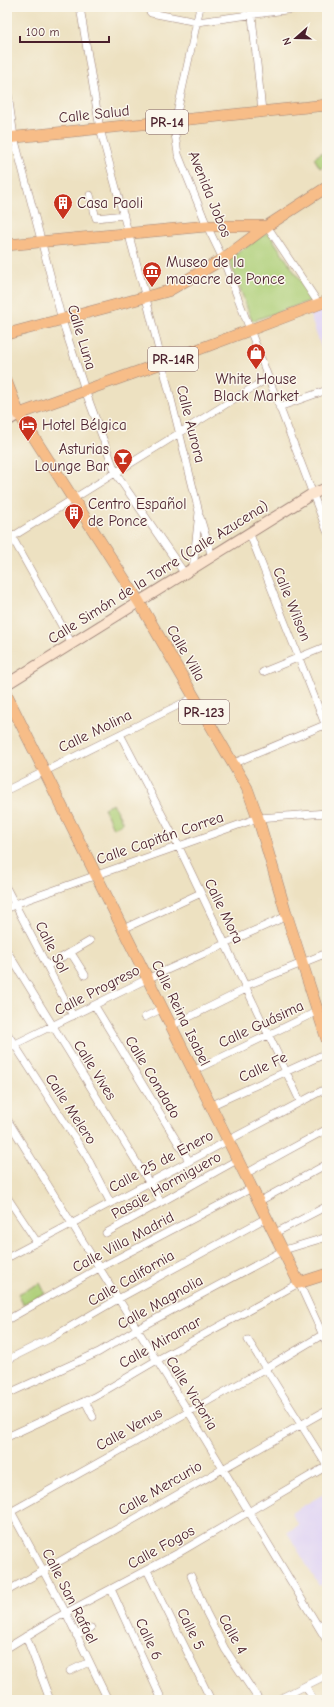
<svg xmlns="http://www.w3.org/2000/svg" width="334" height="1707" font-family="'Comic Neue',sans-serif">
<rect width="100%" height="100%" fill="#fbf7ec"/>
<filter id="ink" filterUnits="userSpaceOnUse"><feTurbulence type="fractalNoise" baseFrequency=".025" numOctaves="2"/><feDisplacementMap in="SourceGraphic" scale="8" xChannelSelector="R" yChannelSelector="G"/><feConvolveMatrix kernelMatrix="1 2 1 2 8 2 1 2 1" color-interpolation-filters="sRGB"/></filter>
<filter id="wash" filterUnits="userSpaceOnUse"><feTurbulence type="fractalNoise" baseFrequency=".012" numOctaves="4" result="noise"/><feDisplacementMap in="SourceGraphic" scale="16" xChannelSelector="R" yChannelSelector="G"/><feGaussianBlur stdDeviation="0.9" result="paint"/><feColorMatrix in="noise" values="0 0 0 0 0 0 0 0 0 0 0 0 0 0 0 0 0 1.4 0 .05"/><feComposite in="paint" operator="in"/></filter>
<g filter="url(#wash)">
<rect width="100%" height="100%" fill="#ede1c1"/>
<!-- built -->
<path fill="#e0d4f4" d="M327 306V364L309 313Z
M327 1492V1582L319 1586 287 1532 299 1525 291 1513Z"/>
<!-- park -->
<path fill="#aecf78" stroke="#7c7752" d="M327 149V164L320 168 314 158Z
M268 232 313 300 252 321 229 259Z
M113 804 123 823 113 828 104 808Z
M40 1283 45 1293 23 1304 18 1294Z"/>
</g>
<g filter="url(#ink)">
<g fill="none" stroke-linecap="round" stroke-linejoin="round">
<!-- street casing -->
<g stroke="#9c8076" stroke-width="8">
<path id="street" d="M80 7 100 129 146 298 199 512 193 569
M146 7 151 13 197 22 308 7
M200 7 174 127 178 154 207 226 223 259 327 531
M251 7 262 111
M7 87 14 137 62 320 85 390 116 474 185 574
M90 195 96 218 124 215
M267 226 319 304
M279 407 327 390
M200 517 212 557
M249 532 327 729
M12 537 72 644
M7 540 268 378
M263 672 327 646
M120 734 178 845 300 1101
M234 763 327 724
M7 790 195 697
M7 889 73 1016
M7 909 15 904 258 818 327 813
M123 929 201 893
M7 951 161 1202
M71 953 85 975
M47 966 90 941
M245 986 327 953
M95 1006 189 1161
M145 1017 161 1009
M171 1026 246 989
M7 1033 87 1157 110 1202
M7 1048 147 979 287 916
M193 1071 318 1011
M210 1106 327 1053
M7 1119 188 1411 327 1641
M245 1174 327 1129
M7 1197 37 1242
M258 1202 327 1164
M106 1233 237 1160
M275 1233 327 1206
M7 1258 327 1088
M7 1320 99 1268 252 1188
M248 1340 327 1466
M7 1360 51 1338 118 1299 266 1218
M7 1394 99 1352 137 1329 284 1250 327 1237
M85 1401 93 1417
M7 1437 94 1397 157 1360 299 1283 327 1344
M7 1504 66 1613 108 1700
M7 1514 265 1369 327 1332
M147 1570 211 1700
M191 1576 206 1612 225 1649 259 1700
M111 1589 162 1700
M7 1591 327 1410
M318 1626 327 1621
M76 1635 91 1628
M26 1636 50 1700
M7 1648 56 1618 180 1552 327 1466
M70 1671 89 1662
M306 1686 313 1700
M277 1700 327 1675"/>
</g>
<!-- secondary casing -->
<g stroke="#9c8076" stroke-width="12">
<path id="secondary" d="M7 421 19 414
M7 684 312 494 327 488"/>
</g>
<!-- primary casing -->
<g stroke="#9c8076" stroke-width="12">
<path id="primary" d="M7 138 327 105
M7 245 207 226H267
M7 334 168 291 223 259 267 226 327 187
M7 383 19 414 139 602 247 788 258 818 287 916 327 1040
M19 414 162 363 327 301
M7 696 299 1283 327 1274"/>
</g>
<!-- street -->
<use href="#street" stroke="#fff" stroke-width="7"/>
<!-- secondary -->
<use href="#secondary" stroke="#fce5cf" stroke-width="10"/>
<!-- primary -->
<use href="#primary" stroke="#f7bd88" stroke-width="11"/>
</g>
</g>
<!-- icons -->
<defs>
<g id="building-pin" transform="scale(1)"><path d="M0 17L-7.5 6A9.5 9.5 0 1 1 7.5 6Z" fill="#c8321e" stroke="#fbf7ec"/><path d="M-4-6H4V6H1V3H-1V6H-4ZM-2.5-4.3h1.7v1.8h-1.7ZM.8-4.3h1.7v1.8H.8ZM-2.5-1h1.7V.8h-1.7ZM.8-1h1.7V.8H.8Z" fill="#fff"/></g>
<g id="museum-pin" transform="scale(1)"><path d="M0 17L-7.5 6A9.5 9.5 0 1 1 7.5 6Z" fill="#c8321e" stroke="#fbf7ec"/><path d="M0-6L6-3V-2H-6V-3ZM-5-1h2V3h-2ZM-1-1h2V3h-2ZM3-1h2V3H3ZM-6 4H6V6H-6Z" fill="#fff"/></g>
<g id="shop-pin" transform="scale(1)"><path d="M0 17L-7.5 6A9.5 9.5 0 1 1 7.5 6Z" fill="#c8321e" stroke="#fbf7ec"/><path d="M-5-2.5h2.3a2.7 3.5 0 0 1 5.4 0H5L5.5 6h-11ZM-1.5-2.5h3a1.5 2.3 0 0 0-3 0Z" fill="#fff"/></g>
<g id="hotel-pin" transform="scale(1)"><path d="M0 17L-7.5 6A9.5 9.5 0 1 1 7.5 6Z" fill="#c8321e" stroke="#fbf7ec"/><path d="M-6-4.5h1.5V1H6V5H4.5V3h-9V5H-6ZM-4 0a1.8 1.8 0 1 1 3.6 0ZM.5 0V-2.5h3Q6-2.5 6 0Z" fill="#fff"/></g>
<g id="bar-pin" transform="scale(1)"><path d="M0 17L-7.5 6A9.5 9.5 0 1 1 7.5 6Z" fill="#c8321e" stroke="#fbf7ec"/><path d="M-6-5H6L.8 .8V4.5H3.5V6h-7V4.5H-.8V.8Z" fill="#fff"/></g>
</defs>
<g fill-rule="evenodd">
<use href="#building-pin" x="63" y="203"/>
<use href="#museum-pin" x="152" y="271"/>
<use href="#shop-pin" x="256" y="353"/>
<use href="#hotel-pin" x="28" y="425"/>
<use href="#bar-pin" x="123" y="458"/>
<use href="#building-pin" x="74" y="513"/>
</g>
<g text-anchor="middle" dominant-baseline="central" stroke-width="3" stroke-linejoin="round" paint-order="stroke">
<!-- shield labels -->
<g fill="#fbf7ec" stroke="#7f6065" stroke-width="1">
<rect x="146" y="110" width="42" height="24" rx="3"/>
<rect x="148" y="347" width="50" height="24" rx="3"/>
<rect x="179" y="700" width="50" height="24" rx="3"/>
</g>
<g font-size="14" font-weight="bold" fill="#4a1f2b">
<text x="167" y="122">PR-14</text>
<text x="173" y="359">PR-14R</text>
<text x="204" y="712">PR-123</text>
</g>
<!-- street labels -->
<g font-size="15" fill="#4a1f2b" stroke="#fbf7ec">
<text transform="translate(94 114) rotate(-6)">Calle Salud</text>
<text transform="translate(210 194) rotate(68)">Avenida Jobos</text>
<text transform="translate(82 337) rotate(73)">Calle Luna</text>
<text transform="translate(191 424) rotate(76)">Calle Aurora</text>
<text transform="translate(158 572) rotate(-32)">Calle Simón de la Torre (Calle Azucena)</text>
<text transform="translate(292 604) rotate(68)">Calle Wilson</text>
<text transform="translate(186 653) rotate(60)">Calle Villa</text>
<text transform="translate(95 731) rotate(-26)">Calle Molina</text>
<text transform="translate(160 838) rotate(-19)">Calle Capitán Correa</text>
<text transform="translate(224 911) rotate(64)">Calle Mora</text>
<text transform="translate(52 947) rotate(63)">Calle Sol</text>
<text transform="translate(97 990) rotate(-27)">Calle Progreso</text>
<text transform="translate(181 1013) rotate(64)">Calle Reina Isabel</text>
<text transform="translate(261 1024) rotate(-25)">Calle Guásima</text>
<text transform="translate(263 1067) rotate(-25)">Calle Fe</text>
<text transform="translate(95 1070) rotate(58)">Calle Vives</text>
<text transform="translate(153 1077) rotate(59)">Calle Condado</text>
<text transform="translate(71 1109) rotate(57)">Calle Melero</text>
<text transform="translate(161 1161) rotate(-28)">Calle 25 de Enero</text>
<text transform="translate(166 1185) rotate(-29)">Pasaje Hormiguero</text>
<text transform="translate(123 1242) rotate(-28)">Calle Villa Madrid</text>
<text transform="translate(131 1278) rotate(-30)">Calle California</text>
<text transform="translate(160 1302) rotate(-29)">Calle Magnolia</text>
<text transform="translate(160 1342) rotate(-29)">Calle Miramar</text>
<text transform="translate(192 1393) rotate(58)">Calle Victoria</text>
<text transform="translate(129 1429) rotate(-29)">Calle Venus</text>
<text transform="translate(160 1488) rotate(-30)">Calle Mercurio</text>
<text transform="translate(161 1547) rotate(-29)">Calle Fogos</text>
<text transform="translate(70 1596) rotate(63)">Calle San Rafael</text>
<text transform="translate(191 1629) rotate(64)">Calle 5</text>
<text transform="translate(233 1634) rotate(61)">Calle 4</text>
<text transform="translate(149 1639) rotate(65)">Calle 6</text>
</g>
<!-- poi labels -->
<g font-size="15" fill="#4a1f2b" stroke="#fbf7ec" text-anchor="start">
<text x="77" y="203">Casa Paoli</text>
<text x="166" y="262">Museo de la<tspan x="166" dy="17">masacre de Ponce</tspan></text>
<text x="256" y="379" text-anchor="middle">White House<tspan x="256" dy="17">Black Market</tspan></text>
<text x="42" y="425">Hotel Bélgica</text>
<text x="109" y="449" text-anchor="end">Asturias<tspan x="109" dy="17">Lounge Bar</tspan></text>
<text x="88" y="504">Centro Español<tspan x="88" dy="17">de Ponce</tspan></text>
</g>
</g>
<!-- margin -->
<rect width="334" height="1707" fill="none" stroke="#fbf7ec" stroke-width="24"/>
<!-- north arrow -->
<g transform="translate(296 38) rotate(250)" stroke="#fbf7ec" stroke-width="3" paint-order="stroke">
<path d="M0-3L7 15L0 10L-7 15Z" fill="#4a1f2b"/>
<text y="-6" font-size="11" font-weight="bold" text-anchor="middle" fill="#4a1f2b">N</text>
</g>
<!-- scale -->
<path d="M20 36v6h89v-6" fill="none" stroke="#4a1f2b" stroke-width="2"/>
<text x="26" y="36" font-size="12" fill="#4a1f2b" stroke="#fbf7ec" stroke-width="3" paint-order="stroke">100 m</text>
</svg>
